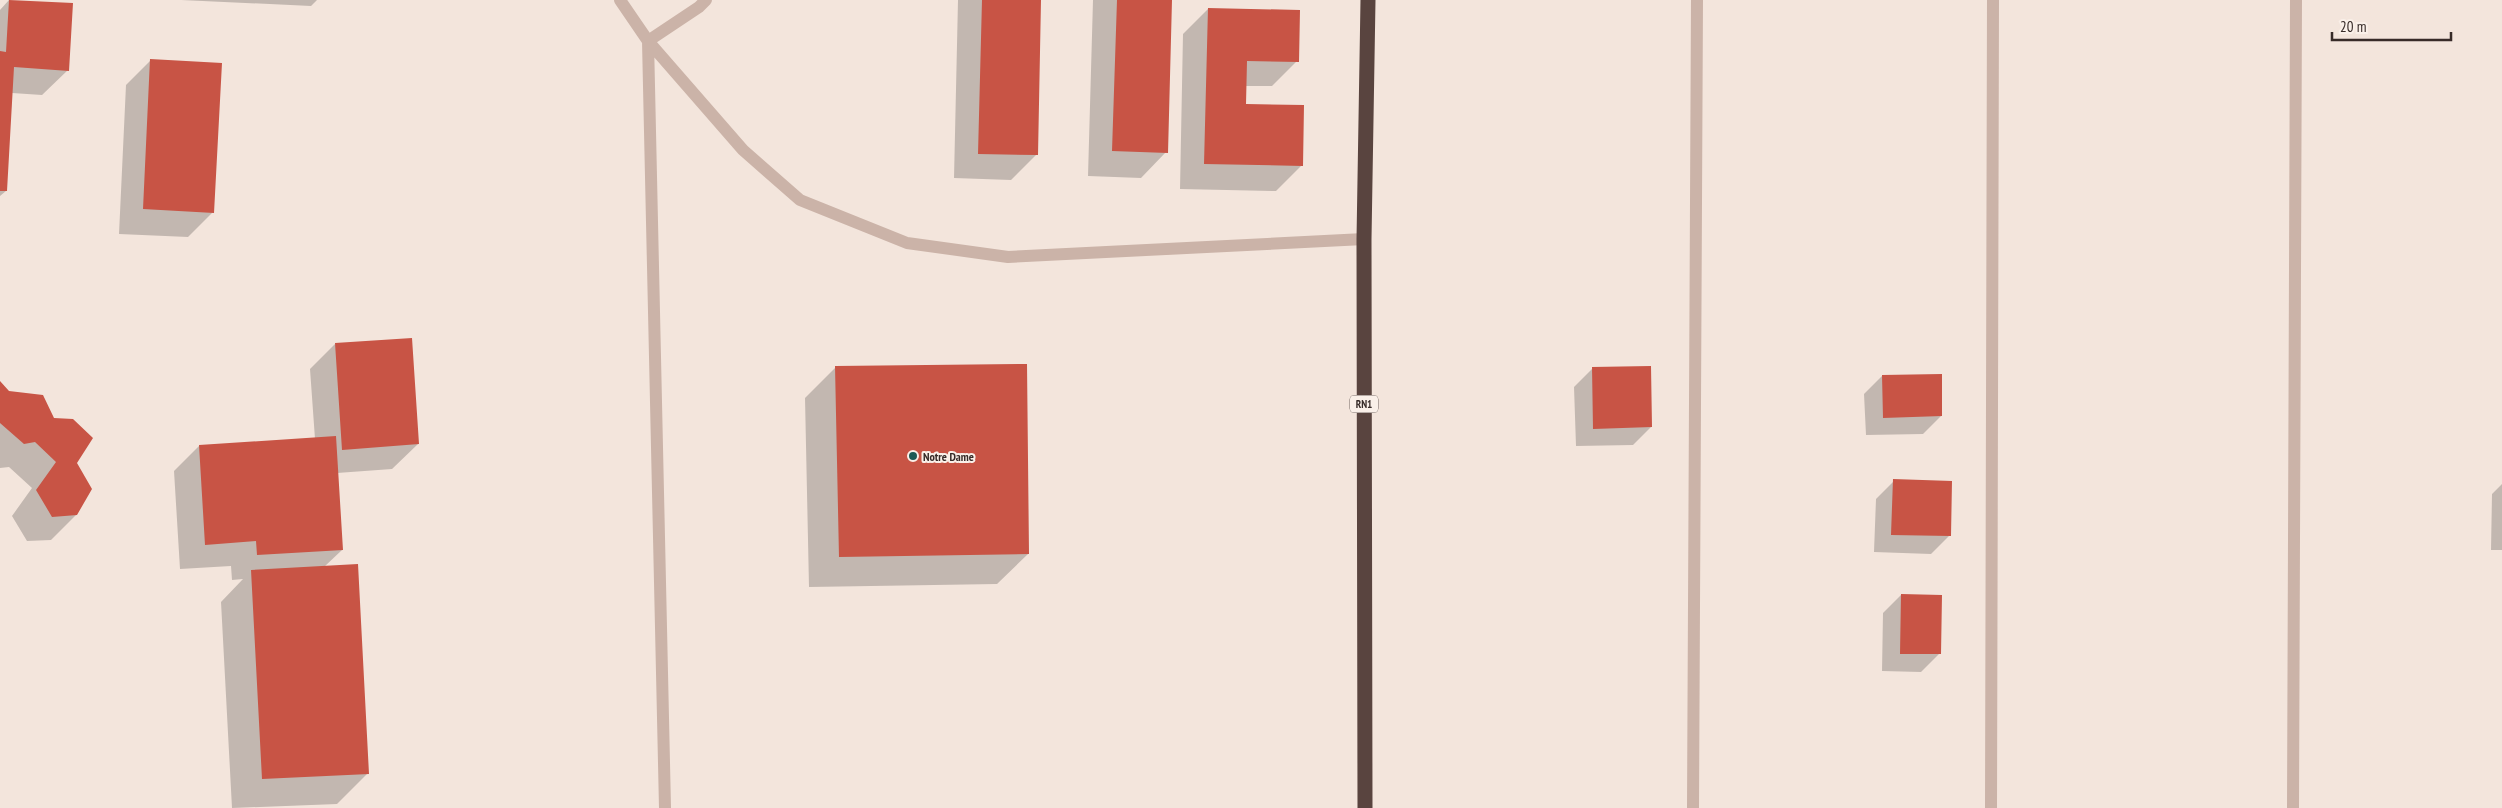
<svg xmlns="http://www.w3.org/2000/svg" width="2502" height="808" font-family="'PT Sans Narrow',sans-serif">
<rect width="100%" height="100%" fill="#f3e5dc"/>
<!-- shadow -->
<path fill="#0003" d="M9 0 68 70 42 95 12 93 6 191 0 196V10Z
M181 0H317L311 6Z
M958 0H1040L1036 155 1011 180 954 178Z
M1093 0H1171L1166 152 1141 178 1088 176Z
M1208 9 1297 61 1272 86H1245V105L1301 166 1276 191 1180 189 1183 34Z
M151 60 213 212 188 237 119 234 126 85Z
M335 344 418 444 392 469 337 473 342 550 324 567 368 773 337 804 232 808 221 602 243 579 232 580 231 566 180 569 174 471 199 446 315 439 310 369Z
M836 367 1028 554 997 584 809 587 805 398Z
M1592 369 1651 427 1633 445 1576 446 1574 387Z
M1882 376 1941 416 1923 434 1866 435 1864 394Z
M0 383 76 463V515L51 540 27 541 12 516 32 488 9 467 0 468Z
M1894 481 1949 536 1931 554 1874 552 1876 499Z
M2502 484V550H2491L2492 494Z
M1901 595 1939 654 1921 672 1882 671 1883 613Z"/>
<!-- building -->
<path fill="#c85445" d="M9 0 73 3 69 71 14 67 7 191H0V51L6 52Z
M982 0H1041L1038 155 978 154Z
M1117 0H1172L1168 153 1112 151Z
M1208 8 1300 10 1299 62 1247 61 1246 104 1304 105 1303 166 1204 164Z
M150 59 222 63 214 213 143 209Z
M412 338 419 444 342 450 335 343Z
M1027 364 1029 554 839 557 835 366Z
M1651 366 1652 427 1593 429 1592 367Z
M1942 374V416L1883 418 1882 375Z
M0 381 9 391 43 395 54 418 73 419 93 438 77 463 92 489 77 515 52 517 36 490 56 462 35 442 24 444 0 423Z
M336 436 343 550 257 555 256 541 205 545 199 445Z
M1893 479 1952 481 1951 536 1891 535Z
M358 564 369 774 262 779 251 570Z
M1901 594 1942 595 1941 654H1900Z"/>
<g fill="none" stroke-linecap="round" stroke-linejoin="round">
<!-- minor -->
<path stroke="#cbb3a8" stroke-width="12" d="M620 0 648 41 743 150 800 200 907 243 1008 257 1364 239
M648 41 665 808
M648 41 699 7 706 0
M1693 808 1697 0
M1991 808 1993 0
M2293 808 2296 0"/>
<!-- highway -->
<path stroke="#59443f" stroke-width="15" d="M1365 808 1364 239 1368 0"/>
</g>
<!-- markers -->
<circle fill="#1d5a56" stroke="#faf0e9" stroke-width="2" cx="913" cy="456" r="5"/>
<g text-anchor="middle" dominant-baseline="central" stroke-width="4" stroke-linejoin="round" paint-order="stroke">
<!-- shield labels -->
<rect fill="#faf0e9" stroke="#726662" stroke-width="1" x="1350" y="395.5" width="28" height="17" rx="4"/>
<g font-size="11" font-weight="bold" fill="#372b28">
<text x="1364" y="404">RN1</text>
</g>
<!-- poi labels -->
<g font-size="12" font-weight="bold" fill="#372b28" stroke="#faf0e9" text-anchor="start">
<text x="923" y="456">Notre Dame</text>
</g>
</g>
<!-- scale -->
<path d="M2332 32v8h119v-8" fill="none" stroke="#372b28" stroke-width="2.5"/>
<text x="2340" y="32" font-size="15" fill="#372b28" stroke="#faf0e9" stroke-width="4" paint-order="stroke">20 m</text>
</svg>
